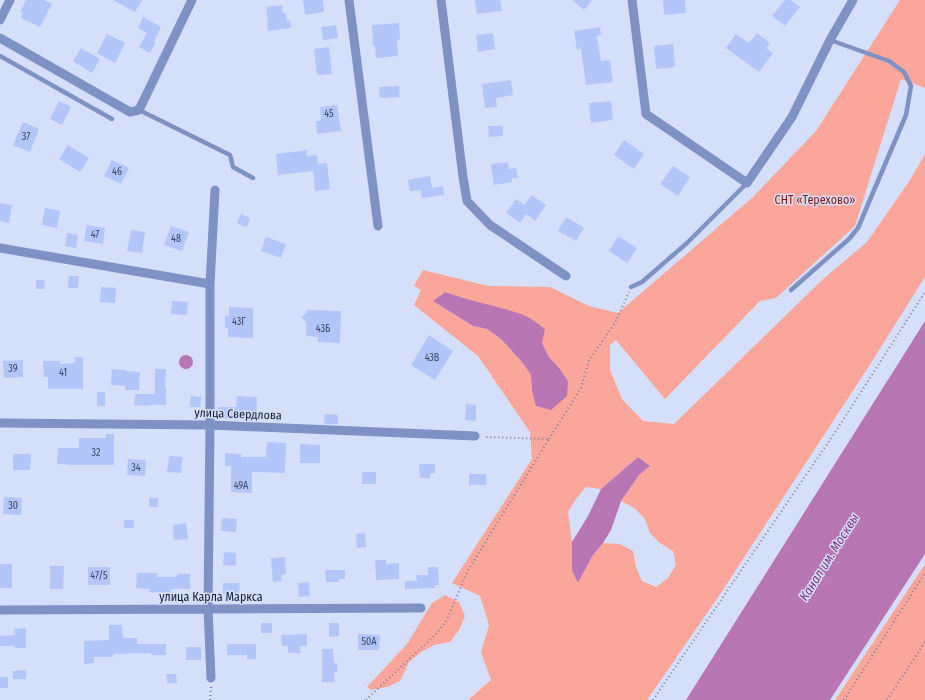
<svg xmlns="http://www.w3.org/2000/svg" width="925" height="700" font-family="'Fira Sans Condensed',sans-serif">
<rect width="100%" height="100%" fill="#d5dffa"/>
<!-- green -->
<path fill="#fba69a" fill-rule="evenodd" d="M900 0H925V88L901 79 855 226 776 298 760 301 665 399 616 340 610 345V370L622 399 643 421 674 424 822 280 867 242 910 180 925 154V277L869 366 721 593 647 700H468L491 680 481 652 489 625 480 596 452 583 532 459 530 432 478 356 414 305 421 290 414 286 423 270 488 286 550 287 589 306 618 313 753 197 816 131ZM445 292 461 298 542 343 549 357 559 368 532 391 531 375 522 362 501 339 487 329 473 326 433 301ZM638 457 650 466 639 475 621 501 634 508 645 519 650 533 660 543 673 551 676 565 668 578 656 587 642 581 636 567 633 551 620 544 603 543 593 555 578 583 572 571V542L568 512 576 499 586 487 601 489Z
M925 564V700H835Z
M445 595 459 602 465 616 459 630 450 642 434 645 421 652 409 662 400 681 387 687 371 690 367 687 407 644 432 603Z"/>
<!-- water -->
<path fill="#b876b4" d="M445 292C469 301 494 305 518 313 528 316 536 322 545 329L542 343 549 357 559 368 568 381 567 396 551 410 536 406 532 391 531 375 522 362 501 339 487 329 473 326 433 301Z
M925 321V554L830 700H686Z
M179 362a7 7 0 1 1 14 0a7 7 0 1 1-14 0Z
M638 457 650 466 639 475 621 501 611 530 603 543 593 555 578 583 572 571V542L588 516 601 489Z"/>
<!-- building -->
<path fill="#b2c6fa" d="M26 0H44L52 4 40 27 21 18 23 13 20 12Z
M113 0H142L135 12Z
M303 0H323L324 12 305 15Z
M475 0H500L502 11 477 14Z
M572 0H592L584 10Z
M663 0H685L686 13 664 15Z
M785 0H791L800 7 785 26 772 16Z
M282 5 283 13H286L287 21 290 20 291 28 268 31 267 24 268 23 266 7Z
M143 17 161 27 154 41 156 42 150 53 139 47 147 33 138 28Z
M399 23 400 40H397L398 56 376 58 375 46H373L372 25Z
M336 25 338 38 323 40 321 27Z
M600 27 601 35 597 36 601 61 610 60 613 82 586 85 581 49 577 50 574 31Z
M493 33 495 49 478 52 476 35Z
M757 33 770 43 766 48 773 53 759 72 726 48 736 34 749 43Z
M107 34 125 43 115 63 97 53Z
M673 44 675 67 656 69 654 46Z
M329 47 332 74 317 75 314 49Z
M81 48 100 59 92 73 73 61Z
M511 80 513 95 496 98 497 107 485 108 482 84Z
M399 86 400 97 380 98 379 87Z
M59 101 71 107 62 125 50 119Z
M611 101 613 120 591 123 589 103Z
M337 105 341 131 317 134 316 121H321L320 107Z
M23 122 39 129 30 152 13 145Z
M488 126H503V136L489 137Z
M624 140 644 154 634 169 614 155Z
M68 145 89 158 80 172 59 159Z
M307 150V156L317 155 318 164 327 163 330 189 315 191 313 171 278 175 276 154Z
M112 160 129 168 121 184 104 176Z
M508 162 509 169 516 168 518 178H512V182L494 185 491 164Z
M673 166 690 177 678 196 660 184Z
M430 176 432 188 443 186 444 195 422 198 421 190 410 191 408 180Z
M532 195 546 205 535 221 526 214 520 223 506 213 516 199 524 205Z
M0 203 12 205 9 223 0 221Z
M45 208 60 211 57 228 42 225Z
M241 214 250 218 247 227 237 223Z
M566 217 584 228 576 241 558 231Z
M87 225 105 228 103 244 84 241Z
M171 226 189 232 182 251 164 245Z
M131 230 145 232 142 253 127 251Z
M67 233 78 235 76 248 65 246Z
M618 236 637 248 627 263 609 251Z
M266 237 286 244 281 258 261 251Z
M69 276H79L78 288H68Z
M36 280H45L44 289H36Z
M101 287 116 288 115 303 100 302Z
M172 301 188 302 187 315 171 314Z
M229 307 253 308V338L228 337V328H225V315L229 316Z
M307 310 341 311 340 343 318 342V337L306 336V322L301 317 306 313Z
M429 335 453 351 435 380 411 365Z
M75 357H83V389H48V377H44L43 361H60V364L75 363Z
M23 360V377L4 378 3 361Z
M112 369 126 370V371L140 372 139 390H125V386L111 385Z
M155 369H166L165 388H166V405H145V406L134 405 135 394H155Z
M97 392H105V406H97Z
M191 396 201 397 200 407H190Z
M237 396 257 397 256 419 227 418V419H217L218 407H236Z
M466 404 476 405V421L465 420Z
M325 414 338 415V424H324Z
M106 434H114V465H74L57 464 58 448H79V438H106Z
M267 442 286 443 285 473 252 472V493L231 492V466H225V453L241 454V457H266Z
M300 444 320 445V463H300Z
M13 454H31L30 470H13Z
M169 456 183 457 181 473 167 472Z
M128 459 146 460 145 476 127 475Z
M419 464H435V473L430 474V478H420Z
M362 472H376V484H362Z
M469 474H486V485H469Z
M4 497 22 498 21 515 3 514Z
M149 498H158V507H149Z
M222 518 237 519 236 532 221 531Z
M124 520H134V528H124Z
M186 523 188 539 174 540 173 525Z
M365 533 366 547 357 548 356 534Z
M224 552 236 553V566L223 565Z
M285 557 286 574 281 575 282 581 273 582 271 558Z
M375 560H386V564L399 563V579L376 580Z
M0 564H12V588H0Z
M50 566H64L63 589H50Z
M88 567H110V585H88Z
M428 567H438L439 585H435V588L405 589V581H417L416 575H428Z
M325 570H345V579H339V582H326Z
M137 573H157V577H177V574H190V589H171V593L149 592 150 589 136 588Z
M309 582 310 596 299 597 298 583Z
M223 583H240L239 594H223Z
M261 623H272V633H261Z
M329 623H339V636L329 637Z
M109 625H122L123 638H137V644H166V655H151V653L113 654V657H94V663L84 664V641L109 640Z
M26 628V648H15V646H0V636L15 635 14 629Z
M307 634V646H300L301 653H288V646H282L281 635Z
M358 634 380 635 379 650H358Z
M227 644H256V659H247V655H227Z
M186 647H201V660H186Z
M322 649H333L334 663H337V672H334L335 682H322Z
M26 670V679H13V671Z
M166 674H176L177 683H167Z
M0 677H8V688H0Z"/>
<g fill="none" stroke-linecap="round" stroke-linejoin="round">
<!-- path -->
<path stroke="#767e98" stroke-width="2" stroke-dasharray="1 3" stroke-linecap="butt" d="M549 439 581 388 589 360 615 323 629 292
M210 700 211 687
M366 700 437 633 447 620 467 572 549 439 484 437
M653 700 836 431 925 292
M844 700 925 573
M887 700 925 642"/>
<!-- service -->
<path stroke="#7f92c5" stroke-width="4.5" d="M0 56 112 119
M139 110 230 155 233 167 253 178
M631 287 642 282 687 243 747 183
M791 290 849 239 858 228 906 115 911 86 904 72 889 61 830 40"/>
<!-- minor -->
<path stroke="#7f92c5" stroke-width="9" d="M349 0 378 226
M441 0 463 177 467 201 490 225 566 276
M632 0 646 114 747 183 792 117 830 40 853 0
M0 20 10 0
M0 38 130 112 139 110 192 0
M0 248 210 284
M0 423 210 425 475 436
M0 610 421 608
M211 678 208 609 210 425V284L215 190"/>
</g>
<g text-anchor="middle" dominant-baseline="central" stroke-width="3" stroke-linejoin="round" paint-order="stroke">
<!-- number labels -->
<g font-size="10" fill="#3b4564">
<text x="329" y="114">45</text>
<text x="26" y="137">37</text>
<text x="117" y="172">46</text>
<text x="95" y="235">47</text>
<text x="176" y="239">48</text>
<text x="239" y="322">43Г</text>
<text x="323" y="329">43Б</text>
<text x="432" y="358">43В</text>
<text x="13" y="369">39</text>
<text x="63" y="373">41</text>
<text x="96" y="453">32</text>
<text x="136" y="468">34</text>
<text x="241" y="486">49А</text>
<text x="13" y="506">30</text>
<text x="99" y="576">47/5</text>
<text x="369" y="642">50А</text>
</g>
<!-- park labels -->
<g font-size="12" fill="#841610" stroke="#d5dffa">
<text x="815" y="200">СНТ «Терехово»</text>
</g>
<!-- street labels -->
<g font-size="12" fill="#131a32" stroke="#d5dffa">
<text transform="translate(238 414) rotate(2)">улица Свердлова</text>
<text x="211" y="597">улица Карла Маркса</text>
</g>
<!-- water labels -->
<g font-size="13" font-style="italic" fill="#7f307c" stroke="#d5dffa">
<text transform="translate(829 557) rotate(-58)">Канал им. Москвы</text>
</g>
</g>
</svg>
